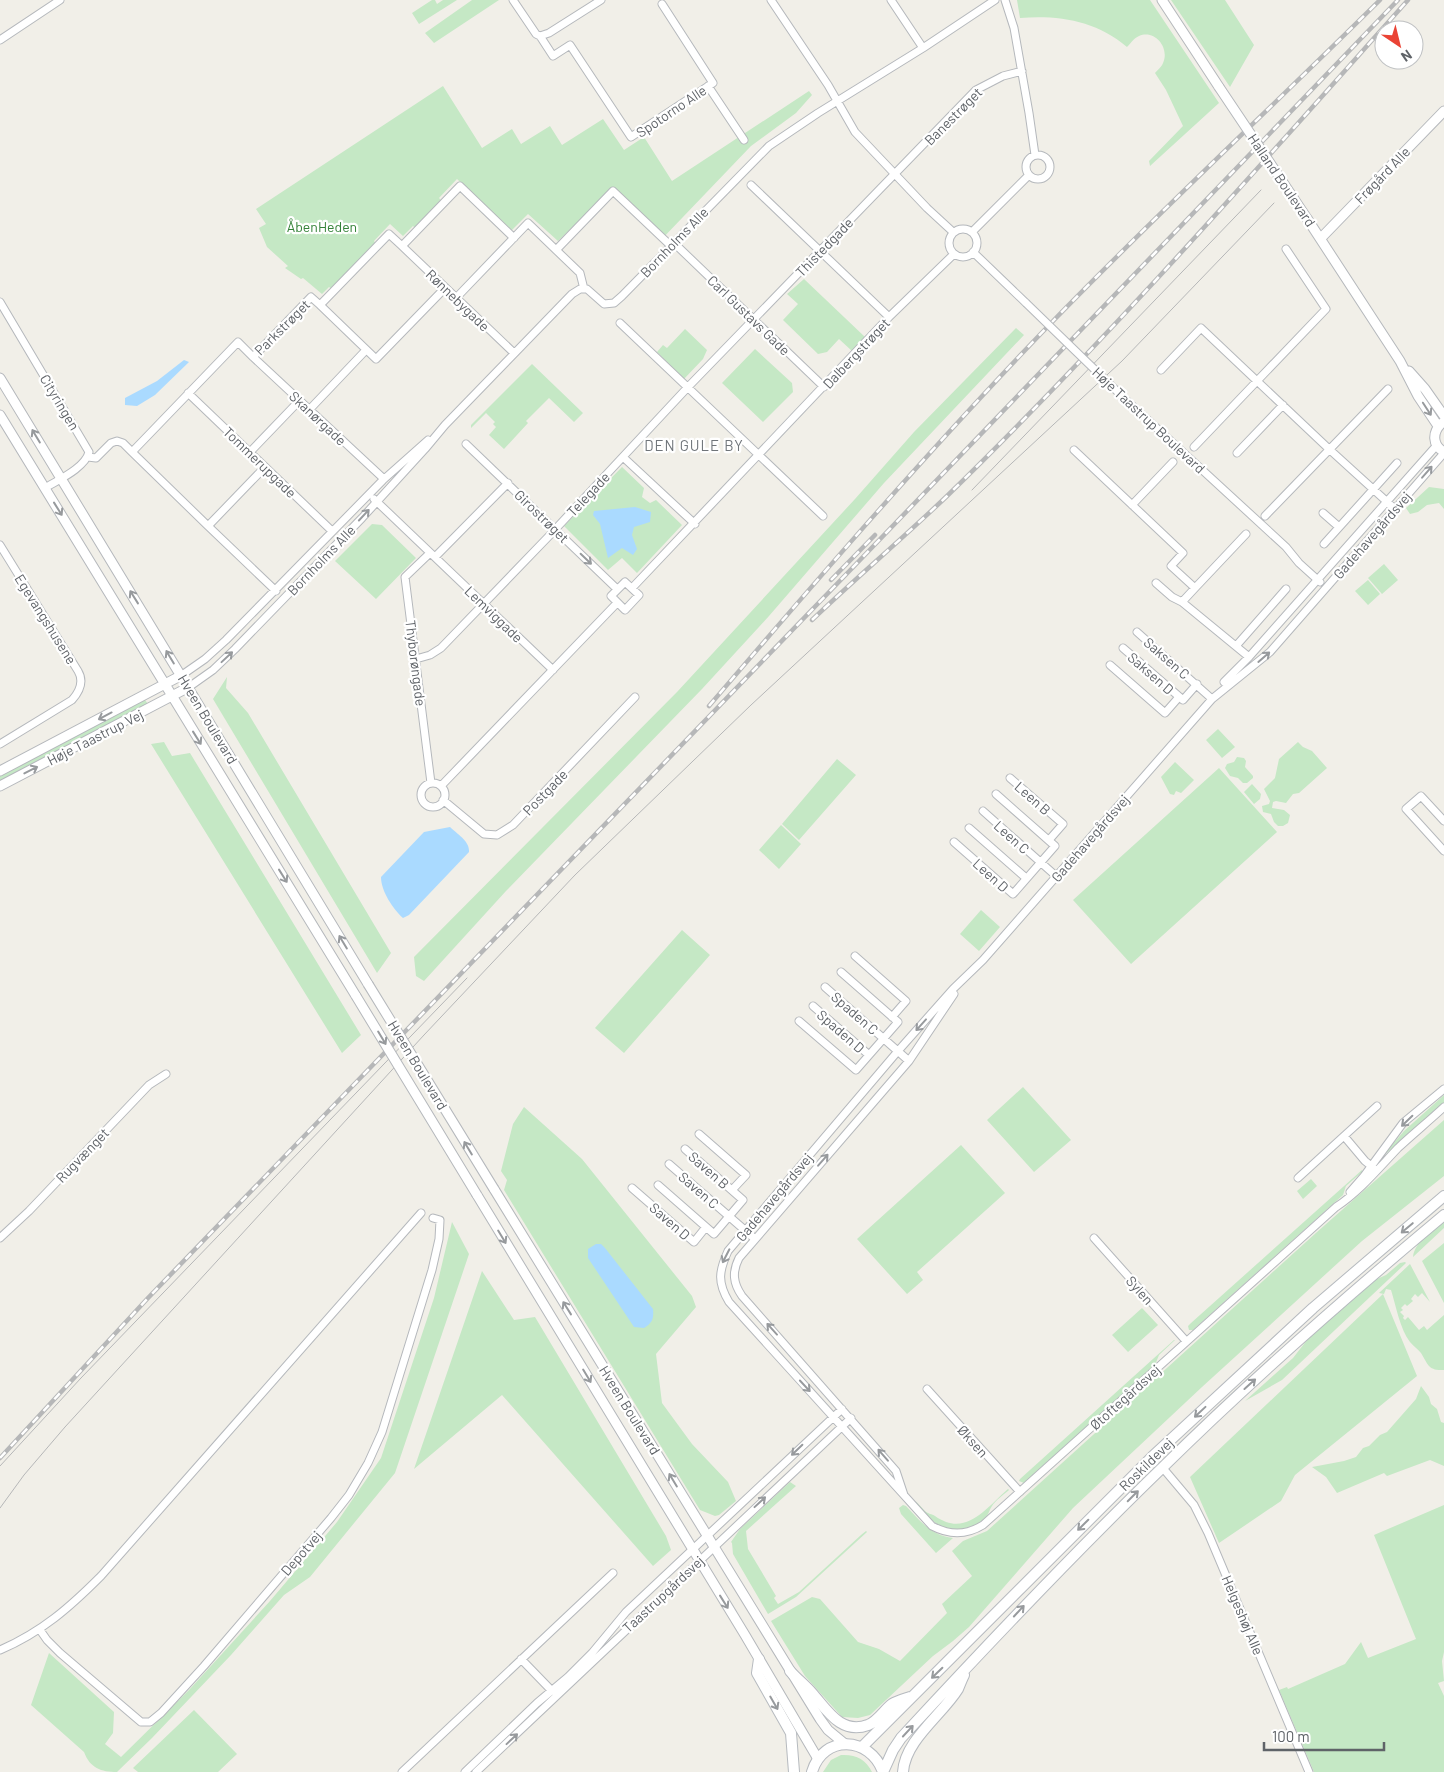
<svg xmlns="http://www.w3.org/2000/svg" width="1444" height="1772" font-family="Barlow,sans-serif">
<rect width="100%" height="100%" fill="#f1efe8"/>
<!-- green -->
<path fill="#c5e8c5" d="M432 0H435L437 4 443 0H457L419 24 412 13Z
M472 0H499L434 43 425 33Z
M1017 0H1150L1219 103 1150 166 1149 161 1183 126 1166 90 1155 73C1158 70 1162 66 1163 63 1170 48 1155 29 1139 36 1134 38 1131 43 1127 47 1096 21 1060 15 1020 18Z
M1171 0H1225L1254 45 1230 87Z
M443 86 482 148 512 129 521 144 550 126 562 145 603 119 624 150 644 137 672 181 809 91 812 95 796 113 751 146 660 241 609 192 558 241 528 214 511 231 457 179 439 198 442 201 416 229 413 226 403 236 390 224 374 241 376 244 332 289 329 287 322 294 303 278 301 279 285 268 288 266 267 247 259 228 266 224 256 209Z
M804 279 865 337 852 351 839 339 827 352 818 354 783 320 798 304 787 294Z
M1016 328 1024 335 884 483 769 616 702 689 506 891 424 981 416 976 414 957 677 692 855 499 914 432Z
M685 329 707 350 703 359 684 379 657 352 663 345 667 348Z
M755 349 792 383 793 392 763 422 722 383Z
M532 364 583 413 574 422 549 398 526 421 528 423 504 449 489 435 496 427 493 424 495 422 486 413 471 428V425Z
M622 467 644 488 642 497 650 503 656 500 682 525 637 573 622 558 608 570 564 526Z
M1429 487 1444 489V509L1439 503 1427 505 1418 512 1410 514 1406 508Z
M372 524 382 525 416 558 376 599 335 561Z
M1384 564 1398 580 1382 594 1368 578Z
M1368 580 1380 594 1368 605 1355 591Z
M227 677 226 688 248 713 391 953 377 973 213 699Z
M145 700 148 704 0 782V776Z
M1218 729 1235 747 1222 758 1206 740Z
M164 742 172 756 190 753 361 1035 342 1053 151 744Z
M1298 742 1303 747 1312 751 1327 768 1299 793 1293 794 1286 803 1276 801 1273 802 1272 808 1284 810 1290 815 1288 823 1283 826H1278L1274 822 1271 814 1263 812 1262 806 1269 804 1270 801 1264 789 1275 778 1279 759Z
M1237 757 1244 758 1246 761 1245 767 1253 776V778L1247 783H1243L1238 778 1230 776 1225 768 1227 764 1234 762Z
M837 759 856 775 799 840 782 824Z
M1175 762 1194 780 1181 793 1176 791 1174 795 1170 794 1161 777Z
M1219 768 1277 832 1131 964 1073 900Z
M1252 784 1261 794 1260 799 1254 804 1244 792Z
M781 825 801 844 779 869 759 850Z
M981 910 1000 927 979 951 960 934Z
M682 930 710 955 624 1053 595 1028Z
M1023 1087 1071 1140 1034 1172 987 1120Z
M1444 1095V1103L1380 1159 1404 1131Z
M524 1107 582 1159 692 1296 696 1307 656 1354 662 1403 692 1444 728 1482 736 1501 719 1515 715 1516 700 1510 504 1190 507 1180 501 1171 513 1124Z
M1444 1120V1176L1362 1241 1202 1387 1073 1508 969 1627 953 1641 933 1656 870 1715 858 1718 842 1717 805 1676 771 1621 812 1597 820 1599 858 1642 879 1649 900 1661 947 1613 942 1604 972 1576 952 1551 963 1541 987 1531 1317 1232Z
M961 1145 1005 1193 917 1272 923 1280 907 1294 857 1239Z
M1362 1170V1172L1346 1186 1343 1195 1193 1330H1189L1188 1326 1191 1323Z
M1311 1179 1317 1186 1303 1199 1297 1191Z
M1444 1221V1228L1413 1257C1415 1241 1433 1230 1444 1221Z
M452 1222 469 1254 395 1473 310 1577 284 1595 231 1655 152 1738 117 1772C101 1772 90 1768 84 1752L31 1705 49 1653 114 1712 113 1733 105 1744 121 1757 189 1690 270 1601 337 1522 381 1458 434 1298Z
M1444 1243V1303L1422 1261Z
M1405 1262 1406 1263 1282 1380 1245 1401 1293 1358 1311 1335 1359 1293 1377 1279 1386 1275 1400 1263Z
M1410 1264 1430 1302 1422 1293 1418 1297 1415 1294 1411 1299 1413 1301 1407 1306 1405 1304 1401 1308 1403 1310 1400 1312 1404 1316 1403 1318 1405 1320 1408 1317 1419 1330 1424 1326 1427 1330 1444 1315V1370C1428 1371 1428 1364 1421 1353 1418 1349 1413 1346 1410 1342 1400 1329 1396 1306 1391 1290L1386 1289 1384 1294 1379 1293Z
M482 1271 514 1320 535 1317 666 1536 671 1550 653 1566 502 1395 414 1469Z
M1383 1294 1417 1376 1295 1475 1281 1501 1219 1543 1190 1477Z
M1142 1308 1158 1325 1128 1352 1112 1335Z
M1175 1340 1159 1355 1155 1365 1024 1483 1019 1481 1020 1479 1174 1340Z
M1421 1386 1429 1397 1431 1404 1437 1409 1441 1422 1444 1423V1466L1430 1460 1387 1476 1384 1473 1337 1493 1326 1477 1312 1467 1344 1461 1356 1457 1363 1448 1369 1446 1380 1435 1387 1432 1416 1399Z
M790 1482 796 1486 746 1531 748 1549 776 1596 774 1598 778 1604 799 1592 861 1535 866 1531 867 1532 796 1597 768 1614 733 1554 732 1543 731 1542 740 1529Z
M1008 1489 1009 1490C1003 1495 996 1500 992 1506 989 1510 989 1514 986 1517 973 1531 948 1534 933 1521 926 1516 921 1508 915 1501 917 1502 922 1508 925 1511 928 1514 932 1514 935 1516 966 1538 986 1508 1008 1489Z
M903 1505 906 1506C920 1521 932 1536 953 1538L936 1553 901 1514 899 1508Z
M1444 1505V1652L1442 1661 1444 1681 1438 1683 1444 1696V1772H1314L1279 1690 1287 1687 1288 1689 1345 1664 1361 1642 1368 1658 1416 1639 1374 1535Z
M194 1710 237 1754 218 1772H138L133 1768Z
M841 1755C855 1754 866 1759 872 1772H823L831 1760Z"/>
<!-- water -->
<path fill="#aadaff" d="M184 360 189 362 155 395 137 406 125 405V398L157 381Z
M635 507 651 512 650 522 634 527 632 535 637 549 633 555 622 548 608 558 600 524 593 515 594 511Z
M450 827C457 834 470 841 469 852L409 915 403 918C393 909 381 891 381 877L424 832Z
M596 1244H601L605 1248 653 1309C654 1319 652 1323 644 1328L634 1327 588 1258V1249Z"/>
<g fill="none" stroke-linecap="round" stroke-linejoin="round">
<!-- minor casing -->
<g stroke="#b5b8bc" stroke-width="9">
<path id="minor" d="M513 0 536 34 540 36 553 56 570 45 631 137 713 83 662 4
M771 0 828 85 855 132 927 208 953 232
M891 0 923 48
M1005 0 1014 28 1029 113 1035 155
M540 36 549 33 601 0
M0 40 60 0
M708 86 744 140
M1026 167a12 12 0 1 1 24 0a12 12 0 1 1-24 0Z
M751 185 889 317
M949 243a14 14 0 1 1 28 0a14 14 0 1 1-28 0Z
M972 232 1029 175
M674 243 824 387
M402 246 514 353
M556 250 613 191 671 246
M973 252 1026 303
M456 298 528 223 580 273 584 289
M0 302 89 452C85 468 58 480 45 488
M320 305 376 359 445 288
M620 323 823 516
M253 357 384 479
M1161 370 1201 328 1257 381 1326 309 1286 249
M188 393 332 531
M1124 398 1286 547 1299 563 1320 582
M309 410 366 350
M466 444 617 589
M1194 447 1257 381 1329 449 1395 509
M1074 450 1183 553 1171 566 1195 588 1182 602 1249 657
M132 452 208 526
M250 452 299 401
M1237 453 1283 405
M1444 453 1270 652 1212 699 983 960 953 989 898 1051 728 1251C719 1271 717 1282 729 1302L932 1526C949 1535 965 1536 983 1525L1336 1207C1360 1191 1378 1169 1398 1148 1413 1134 1429 1121 1444 1107
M88 457 96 458 111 443 117 441 123 443 132 452 238 342 253 357 311 297 320 305 389 234 402 246 460 186 514 238
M623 457 695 524
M265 467 208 526 276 591
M374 499 553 670
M1132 505 1173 462
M1323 513 1339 527
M1265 516 1388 389
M1324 544 1397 463
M0 545 78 671C84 681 80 691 72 700L0 744
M430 553 405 577 431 783
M435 557 508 483
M625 582 639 595 625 610 611 596Z
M1156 583 1172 597 1182 602
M632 588 889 317 954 254
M1195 588 1246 534
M1137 632 1212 699
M1236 646 1286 589
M1123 648 1183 700 1197 684
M416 659 430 655 441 648 549 536 688 387 976 90 1003 76 1022 71
M1110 665 1165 713 1179 697
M182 675 205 659 226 640 383 480 428 440
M1224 682 1249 657 1437 445
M189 687 213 670 235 649 362 518 425 449 445 425 572 294 580 289H587L604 304 614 303 622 296 769 146 818 113 923 48 995 0
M1010 778 1063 824 1049 840
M421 795a12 12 0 1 1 24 0a12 12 0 1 1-24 0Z
M441 786 617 603
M443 800 484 834 497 835 513 825 635 697
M983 811 1056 876
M1444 821 1421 796 1406 809 1444 851
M969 828 1026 878
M954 842 1013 894 1055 846 996 794
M855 956 906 1001 892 1017
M825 987 909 1061
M813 1006 869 1055
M799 1021 856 1070 898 1022 841 972
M699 1134 746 1175 732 1190
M1344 1136 1377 1106
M669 1164 755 1239
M1298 1178 1344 1136 1365 1161 1375 1169
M658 1185 714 1234 743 1200 685 1149
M632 1188 694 1242 706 1227
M1350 1192 1364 1176 1403 1123 1444 1089
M0 1238 29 1211 149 1085 166 1074
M1094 1238 1186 1341
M927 1389 1020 1492
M1162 1467 1194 1505 1208 1533 1309 1772
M904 1495 896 1471 742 1296C733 1283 732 1272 739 1258L909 1061 954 994
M40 1630 47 1640 60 1653 141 1722H150L161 1713 204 1666 331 1518 349 1495 368 1463 382 1432 432 1270 439 1239 440 1220 433 1218
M0 1650C42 1632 70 1607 101 1576L421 1213
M521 1659 552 1691
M402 1772 613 1573
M465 1772 537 1703 568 1677 592 1653 626 1612 842 1409
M476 1772 851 1418"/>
</g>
<!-- tertiary casing -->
<g stroke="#b5b8bc" stroke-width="11">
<path id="tertiary" d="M1162 0 1219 87
M1308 220 1400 361 1418 396 1438 426
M1321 238 1444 111
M1409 371 1425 389 1444 416
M0 378 368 984
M0 415 356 996
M1442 423C1432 432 1432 445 1444 452
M0 771 182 675
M0 786 189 687
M494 1189 820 1719 828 1730 845 1744
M477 1195 745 1635 818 1759"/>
</g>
<!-- secondary casing -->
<g stroke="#b6babf" stroke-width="12">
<path id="secondary" d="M759 1659 757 1673 791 1733 794 1772
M790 1671C797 1679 805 1685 812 1693 827 1710 841 1735 868 1725 878 1721 884 1710 892 1704 897 1701 904 1699 910 1697
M862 1747 1152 1457 1313 1308 1444 1196
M812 1772C823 1734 870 1736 883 1772
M883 1772 893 1750 901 1738C986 1646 1072 1555 1162 1468 1252 1379 1347 1296 1444 1215
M903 1772C905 1740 942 1715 958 1689 960 1684 962 1679 964 1675"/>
</g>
<!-- minor -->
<use href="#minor" stroke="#fff" stroke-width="7"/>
<!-- tertiary -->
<use href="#tertiary" stroke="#fff" stroke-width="9"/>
<!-- secondary -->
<use href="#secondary" stroke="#fff" stroke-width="10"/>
<!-- tram -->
<path stroke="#b6b7b8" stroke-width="1" d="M972 490 1261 190
M0 1466 81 1378 467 978
M0 1508 24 1475 65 1427 424 1035 575 875 751 705 1122 361 1274 203"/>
<!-- rail casing -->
<g stroke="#b6b7b8" stroke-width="4.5">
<path id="rail" d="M831 580 875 535
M812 620C856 578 902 539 946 497 1108 339 1257 169 1408 0
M709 706C821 575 935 443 1055 319 1161 210 1272 107 1380 0
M0 1458 148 1298 860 560 1398 0"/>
</g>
<!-- rail -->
<use href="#rail" stroke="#fff" stroke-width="2.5" stroke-dasharray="8" stroke-linecap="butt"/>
<!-- minor-bridge casing -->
<g stroke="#b5b8bc" stroke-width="9" stroke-linecap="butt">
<path id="minor-bridge" d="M1026 303 1124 398"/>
</g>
<!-- tertiary-bridge casing -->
<g stroke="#b5b8bc" stroke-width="11" stroke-linecap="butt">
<path id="tertiary-bridge" d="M1219 87 1308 220
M368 984 494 1189
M356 996 477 1195"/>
</g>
<!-- minor-bridge -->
<use href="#minor-bridge" stroke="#fff" stroke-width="7"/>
<!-- tertiary-bridge -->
<use href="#tertiary-bridge" stroke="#fff" stroke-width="9"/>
</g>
<!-- one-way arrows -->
<defs><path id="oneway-shaft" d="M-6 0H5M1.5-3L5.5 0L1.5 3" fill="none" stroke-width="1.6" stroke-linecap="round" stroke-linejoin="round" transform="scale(1.25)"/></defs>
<g stroke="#979a9d">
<use href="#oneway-shaft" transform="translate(1427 409) rotate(57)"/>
<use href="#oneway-shaft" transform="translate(36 436) rotate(-121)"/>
<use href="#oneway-shaft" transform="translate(1427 472) rotate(-49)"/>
<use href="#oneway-shaft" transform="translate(58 509) rotate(58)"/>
<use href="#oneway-shaft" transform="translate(364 515) rotate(-47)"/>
<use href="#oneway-shaft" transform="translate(586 559) rotate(44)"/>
<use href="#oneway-shaft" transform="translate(134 597) rotate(-122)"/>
<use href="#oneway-shaft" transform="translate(170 657) rotate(-121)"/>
<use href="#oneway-shaft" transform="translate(227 657) rotate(-43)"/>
<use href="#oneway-shaft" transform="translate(1264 657) rotate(-41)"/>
<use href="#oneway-shaft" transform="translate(105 716) rotate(152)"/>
<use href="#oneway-shaft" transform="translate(197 738) rotate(58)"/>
<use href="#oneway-shaft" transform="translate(31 770) rotate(-27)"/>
<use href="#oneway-shaft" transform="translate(283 876) rotate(58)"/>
<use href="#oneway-shaft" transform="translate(343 942) rotate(-121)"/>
<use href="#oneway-shaft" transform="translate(921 1025) rotate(132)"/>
<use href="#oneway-shaft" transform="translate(382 1038) rotate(59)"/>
<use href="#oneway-shaft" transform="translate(1407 1121) rotate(136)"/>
<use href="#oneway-shaft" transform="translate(468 1148) rotate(-121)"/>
<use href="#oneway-shaft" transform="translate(823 1160) rotate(-49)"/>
<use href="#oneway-shaft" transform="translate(1407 1228) rotate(140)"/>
<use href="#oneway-shaft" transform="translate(502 1237) rotate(59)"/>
<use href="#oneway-shaft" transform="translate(726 1256) rotate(117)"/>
<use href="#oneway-shaft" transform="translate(567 1308) rotate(-122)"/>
<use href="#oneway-shaft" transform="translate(772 1329) rotate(-132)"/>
<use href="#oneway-shaft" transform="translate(587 1376) rotate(59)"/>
<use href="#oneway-shaft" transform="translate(1250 1384) rotate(-42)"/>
<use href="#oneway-shaft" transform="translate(805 1386) rotate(47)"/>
<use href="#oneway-shaft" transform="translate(1200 1412) rotate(137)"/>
<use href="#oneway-shaft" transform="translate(797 1450) rotate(136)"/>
<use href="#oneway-shaft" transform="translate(883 1455) rotate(-131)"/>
<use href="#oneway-shaft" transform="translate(673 1480) rotate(-121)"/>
<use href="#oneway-shaft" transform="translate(1133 1496) rotate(-45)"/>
<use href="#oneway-shaft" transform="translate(760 1502) rotate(-43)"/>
<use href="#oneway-shaft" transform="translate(1083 1525) rotate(135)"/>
<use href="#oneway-shaft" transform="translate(724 1602) rotate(58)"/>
<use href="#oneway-shaft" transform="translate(1019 1611) rotate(-47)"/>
<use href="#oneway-shaft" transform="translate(937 1673) rotate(136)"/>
<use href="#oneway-shaft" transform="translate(774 1703) rotate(60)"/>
<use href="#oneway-shaft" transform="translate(908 1731) rotate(-47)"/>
<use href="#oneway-shaft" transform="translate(512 1739) rotate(-43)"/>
</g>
<g text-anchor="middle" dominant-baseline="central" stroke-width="4.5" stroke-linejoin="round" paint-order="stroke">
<!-- street labels -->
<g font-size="14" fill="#5f6368" stroke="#fff">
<text transform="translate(671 111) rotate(-34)">Spotorno Alle</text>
<text transform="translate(953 116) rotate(-45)">Banestrøget</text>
<text transform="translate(1382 175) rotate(-46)">Frøgård Alle</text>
<text transform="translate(1282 180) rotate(56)">Halland Boulevard</text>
<text transform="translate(674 242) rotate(-46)">Bornholms Alle</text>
<text transform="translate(824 247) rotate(-46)">Thistedgade</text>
<text transform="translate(458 300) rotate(44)">Rønnebygade</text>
<text transform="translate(749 315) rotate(44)">Carl Gustavs Gade</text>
<text transform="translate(282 327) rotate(-45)">Parkstrøget</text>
<text transform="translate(856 353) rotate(-47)">Dalbergstrøget</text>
<text transform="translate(60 402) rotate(59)">Cityringen</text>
<text transform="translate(318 418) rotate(43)">Skanørgade</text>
<text transform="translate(1149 420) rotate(43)">Høje Taastrup Boulevard</text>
<text transform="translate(260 462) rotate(44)">Tommerupgade</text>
<text transform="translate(588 494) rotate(-47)">Telegade</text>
<text transform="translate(542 516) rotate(44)">Girostrøget</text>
<text transform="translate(1372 535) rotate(-49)">Gadehavegårdsvej</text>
<text transform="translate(321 560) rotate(-46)">Bornholms Alle</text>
<text transform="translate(494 614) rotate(44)">Lemviggade</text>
<text transform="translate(46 619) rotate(58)">Egevangshusene</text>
<text transform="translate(1167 658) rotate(41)">Saksen C</text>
<text transform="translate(416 663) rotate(83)">Thyborøngade</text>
<text transform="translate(1151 673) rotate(41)">Saksen D</text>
<text transform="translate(208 719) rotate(59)">Hveen Boulevard</text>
<text transform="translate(95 737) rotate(-27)">Høje Taastrup Vej</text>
<text transform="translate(545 792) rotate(-46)">Postgade</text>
<text transform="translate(1033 798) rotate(41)">Leen B</text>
<text transform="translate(1012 837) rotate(42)">Leen C</text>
<text transform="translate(1090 838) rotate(-49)">Gadehavegårdsvej</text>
<text transform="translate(991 875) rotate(42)">Leen D</text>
<text transform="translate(855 1013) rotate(41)">Spaden C</text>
<text transform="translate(841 1031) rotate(41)">Spaden D</text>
<text transform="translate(418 1065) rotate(59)">Hveen Boulevard</text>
<text transform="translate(82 1155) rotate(-46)">Rugvænget</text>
<text transform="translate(709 1170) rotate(41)">Saven B</text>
<text transform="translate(699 1190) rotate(41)">Saven C</text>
<text transform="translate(774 1197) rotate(-50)">Gadehavegårdsvej</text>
<text transform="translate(670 1221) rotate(41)">Saven D</text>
<text transform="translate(1140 1290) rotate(48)">Sylen</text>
<text transform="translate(1125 1397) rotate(-42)">Øtoftegårdsvej</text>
<text transform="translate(630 1410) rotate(58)">Hveen Boulevard</text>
<text transform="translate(973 1441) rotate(48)">Øksen</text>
<text transform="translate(1146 1464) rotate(-44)">Roskildevej</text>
<text transform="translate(301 1553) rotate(-49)">Depotvej</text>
<text transform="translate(663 1594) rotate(-43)">Taastrupgårdsvej</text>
<text transform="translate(1243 1615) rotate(67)">Helgeshøj Alle</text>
</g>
<!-- park labels -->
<g font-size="14" fill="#348238" stroke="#fff">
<text x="322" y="226">ÅbenHeden</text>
</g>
<!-- neighbourhood labels -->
<g font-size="15" letter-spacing="1" fill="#70757a" stroke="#fff">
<text x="694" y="445">DEN GULE BY</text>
</g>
</g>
<!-- north arrow -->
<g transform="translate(1399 45) rotate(145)"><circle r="24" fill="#ffffff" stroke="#bfc1c3"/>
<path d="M0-4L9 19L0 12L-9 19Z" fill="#ea4335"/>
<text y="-8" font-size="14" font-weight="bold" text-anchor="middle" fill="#5f6368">N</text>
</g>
<!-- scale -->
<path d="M1264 1742v8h120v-8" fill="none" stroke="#5f6368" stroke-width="2.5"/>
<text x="1272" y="1742" font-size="15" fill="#5f6368" stroke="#ffffff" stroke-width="4" paint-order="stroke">100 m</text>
</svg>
